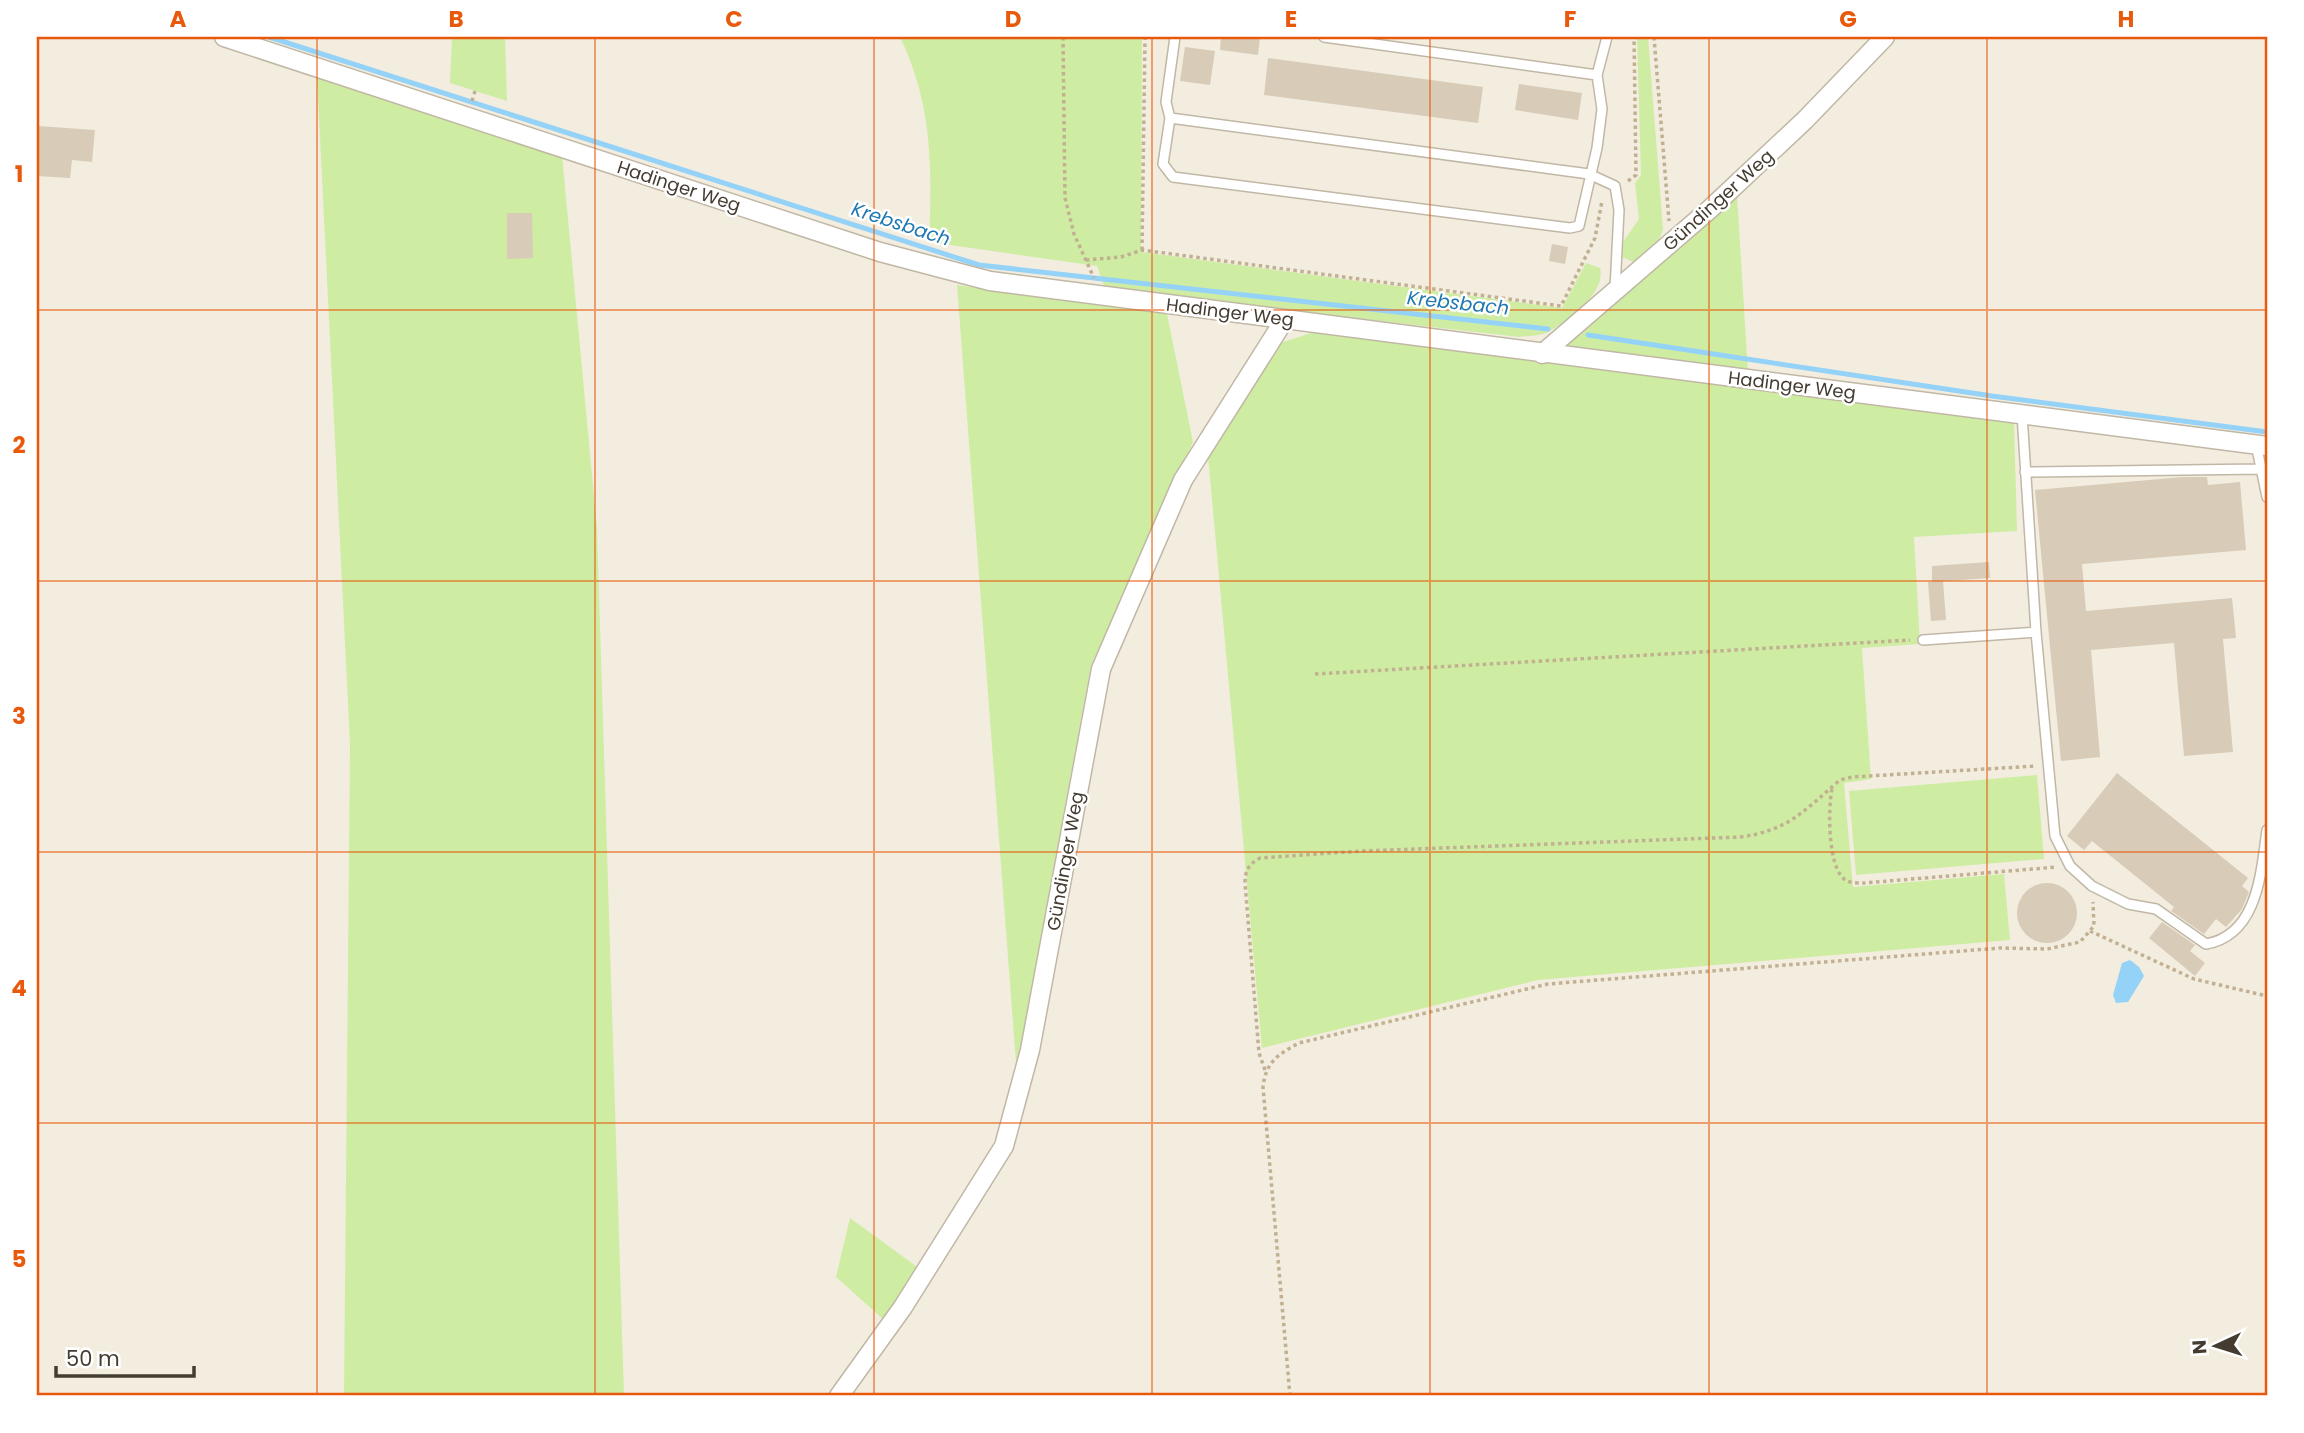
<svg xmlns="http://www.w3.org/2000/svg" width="2304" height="1433" font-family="Poppins,sans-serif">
<rect width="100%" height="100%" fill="#f3ede0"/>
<!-- green -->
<path fill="#ceeda3" d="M452 37H505L507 101 450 83Z
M900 37H1142L1141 252 1562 308 1586 263 1600 268C1607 293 1566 323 1546 333 1538 336 1527 336 1519 337L1105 289 1097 266 929 242C932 168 933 106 900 37Z
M1637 37H1648L1663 229 1659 240 1633 262 1622 257 1619 248 1639 219 1635 183 1641 175Z
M317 77 562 155 597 528 624 1396H344L350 744Z
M1737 195 1748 372 1562 349Z
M957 285 1167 314 1193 442 1091 665 1028 1005 1018 1089Z
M1314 332 2014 422 2017 531 1914 537 1920 644 1862 648 1871 779 1844 783 1853 887 2004 874 2010 940 1538 980 1262 1048 1208 456 1277 344Z
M2037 775 2044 859 1856 875 1849 791Z
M850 1218 920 1269 884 1320 836 1277Z"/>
<!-- water -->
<path fill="#94d2f8" d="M2130 960 2139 967 2144 976 2128 1002 2116 1003 2113 995 2122 963Z"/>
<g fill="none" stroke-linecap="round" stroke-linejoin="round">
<!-- stream -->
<path stroke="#94d2f8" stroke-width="5" d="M269 37 979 265 1548 329
M1588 335 1992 396 2267 432"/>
</g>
<!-- building -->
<path fill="#d8cbb7" d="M1221 37H1260L1258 55 1220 50Z
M1185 47 1215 51 1210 85 1180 81Z
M1268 58 1483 87 1478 123 1264 95Z
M1519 84 1582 93 1578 120 1515 110Z
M38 126 95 130 92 162 72 160 70 178 37 176Z
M507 213H532L533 258 507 259Z
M1552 244 1568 247 1565 264 1549 261Z
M2183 477H2207L2208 485 2240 482 2246 550 2082 564 2086 611 2232 598 2236 638 2223 639 2233 752 2184 756 2174 643 2091 650 2100 757 2061 761 2035 490Z
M1989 562 1990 578 1932 582V566Z
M1943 581 1946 620 1931 621 1928 582Z
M2117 773 2248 878 2242 886 2249 892 2242 909 2226 927 2216 919 2204 934 2171 911 2174 907 2092 841 2084 850 2067 836Z
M2017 913a30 30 0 1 1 60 0a30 30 0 1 1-60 0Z
M2162 922 2195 945 2190 951 2205 963 2195 976 2149 938Z"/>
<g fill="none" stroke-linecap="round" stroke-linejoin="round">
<!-- lane casing -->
<g stroke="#c1b7a5" stroke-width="12">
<path id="lane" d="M1175 37 1166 102 1170 118 1163 164 1173 177 1570 228 1579 226 1597 148 1602 109 1597 75 1324 37
M1597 75 1607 37
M1170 118 1589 174 1615 186 1619 210 1615 289
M2022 414 2036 632 2055 836 2070 866 2092 886 2128 904 2156 909 2206 944C2258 935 2261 872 2267 830
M2256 444 2267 497
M2025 472 2261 469
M1923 640 2036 632"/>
</g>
<!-- street casing -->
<g stroke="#c1b7a5" stroke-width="21">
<path id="street" d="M224 37 880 252 990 281 2267 446
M1542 354 1710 209 1805 120 1885 37
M839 1396 903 1307 1004 1146 1030 1050 1101 669 1183 480 1285 319"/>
</g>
<!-- path -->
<path stroke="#c2b092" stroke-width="3.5" stroke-dasharray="3.5 3.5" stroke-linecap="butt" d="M1063 37 1065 198 1074 234 1094 278
M1654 37 1669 221
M472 101 475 91
M1628 181 1636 175 1634 37
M1142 250 1145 37
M1086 260 1121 257 1142 250 1561 306 1595 238 1602 201
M1315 674 1910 640
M1832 789C1828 807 1827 871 1847 881 1851 883 1859 883 1864 883L2057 867
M2090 931 2194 979 2267 996
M1265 1070 1259 1053 1245 883C1245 870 1249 864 1260 858L1361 851 1740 837C1788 831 1805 810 1840 780L1852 777 2036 766
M1290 1396 1263 1087C1266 1062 1277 1055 1299 1043L1548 984 2000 948 2047 949 2080 942 2094 926 2093 902"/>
<!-- lane -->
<use href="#lane" stroke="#fff" stroke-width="9"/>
<!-- street -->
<use href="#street" stroke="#fff" stroke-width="18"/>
</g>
<!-- grid -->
<path fill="none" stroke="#e8590c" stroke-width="2" stroke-opacity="0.55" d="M317 37V1396M595 37V1396M874 37V1396M1152 37V1396M1430 37V1396M1709 37V1396M1987 37V1396M37 310H2267M37 581H2267M37 852H2267M37 1123H2267"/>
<g text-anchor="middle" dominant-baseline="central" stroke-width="5" stroke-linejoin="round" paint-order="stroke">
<!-- street labels -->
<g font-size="18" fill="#443c31" stroke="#fff">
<text transform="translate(679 186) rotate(18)">Hadinger Weg</text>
<text transform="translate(1718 200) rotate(-42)">Gündinger Weg</text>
<text transform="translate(1230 312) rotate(7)">Hadinger Weg</text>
<text transform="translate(1792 385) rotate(7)">Hadinger Weg</text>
<text transform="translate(1065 861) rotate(-80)">Gündinger Weg</text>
</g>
<!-- water labels -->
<g font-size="19" font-style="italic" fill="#1e78b2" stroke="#fff">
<text transform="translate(901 224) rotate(18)">Krebsbach</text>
<text transform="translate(1458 303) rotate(6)">Krebsbach</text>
</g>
</g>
<!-- border -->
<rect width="2304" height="1433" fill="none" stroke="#ffffff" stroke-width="77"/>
<!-- north arrow -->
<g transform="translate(2216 1346) rotate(266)" stroke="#ffffff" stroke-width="5" paint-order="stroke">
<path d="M0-5L12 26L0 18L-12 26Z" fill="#443c31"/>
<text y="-10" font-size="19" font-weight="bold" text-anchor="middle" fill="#443c31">N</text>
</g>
<!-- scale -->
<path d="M56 1366v10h138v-10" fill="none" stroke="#443c31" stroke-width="3.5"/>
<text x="66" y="1366" font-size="21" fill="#443c31" stroke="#ffffff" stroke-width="5" paint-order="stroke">50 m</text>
<rect x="38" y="38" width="2228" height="1356" fill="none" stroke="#e8590c" stroke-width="2.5"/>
<g font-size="23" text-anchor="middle" font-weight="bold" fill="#e8590c">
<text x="178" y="27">A</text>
<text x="456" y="27">B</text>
<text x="734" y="27">C</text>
<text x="1013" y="27">D</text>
<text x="1291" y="27">E</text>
<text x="1570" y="27">F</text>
<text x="1848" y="27">G</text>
<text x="2126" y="27">H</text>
<text x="19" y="182">1</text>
<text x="19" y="453">2</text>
<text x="19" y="724">3</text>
<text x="19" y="996">4</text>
<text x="19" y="1267">5</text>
</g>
</svg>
